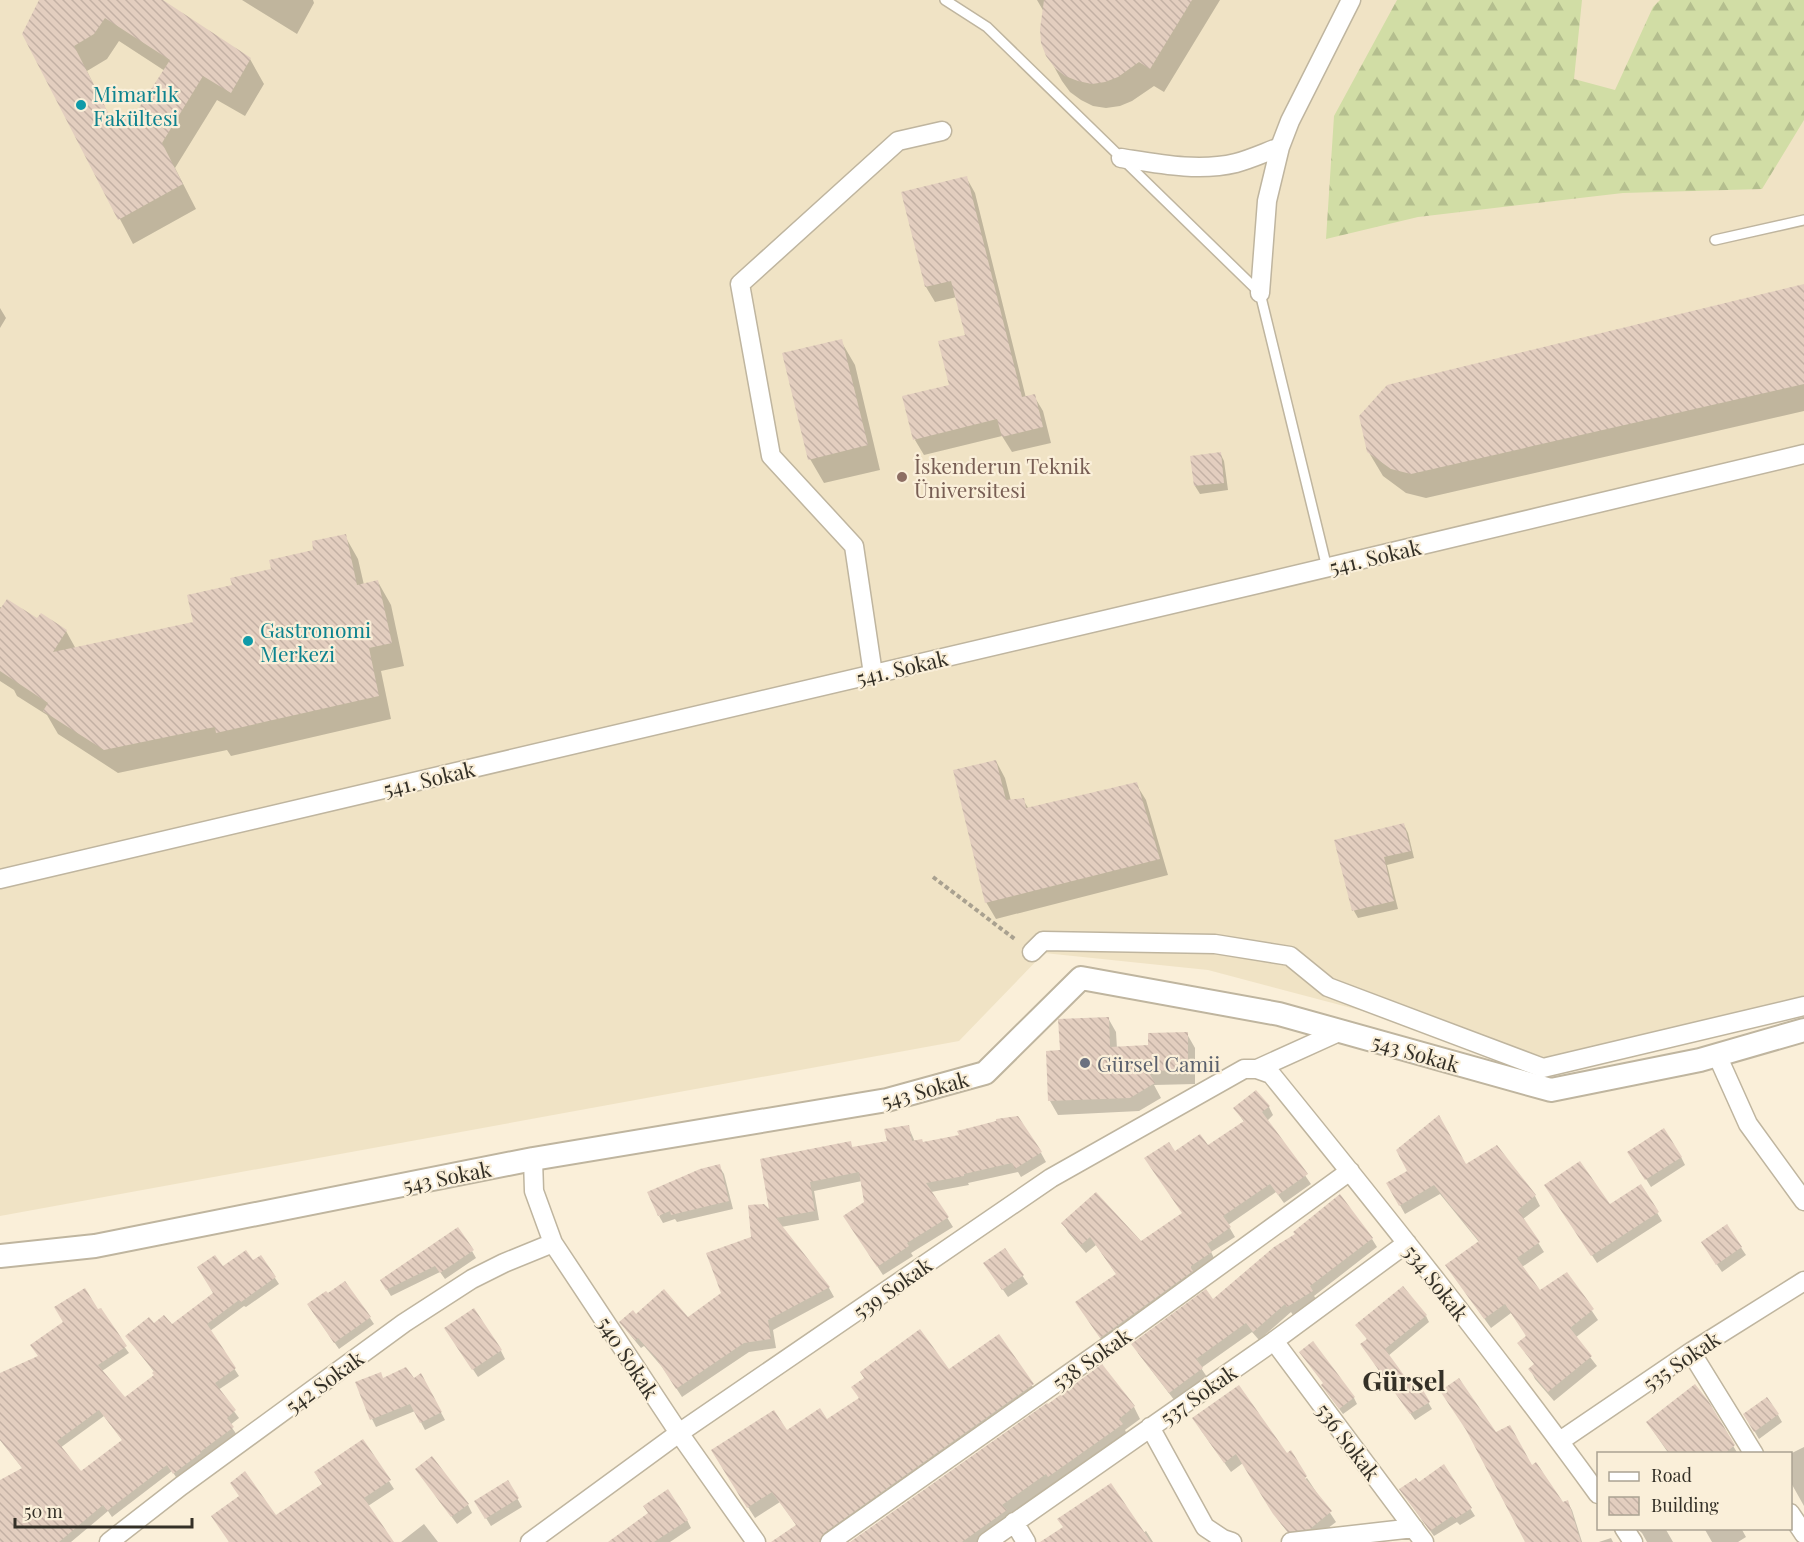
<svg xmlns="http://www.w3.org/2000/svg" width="1804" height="1542" font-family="'Playfair Display',serif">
<defs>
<pattern id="forest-firs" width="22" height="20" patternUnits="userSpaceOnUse" patternTransform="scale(1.5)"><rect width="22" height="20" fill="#d1dda5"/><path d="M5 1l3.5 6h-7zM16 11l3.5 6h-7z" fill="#b4be8e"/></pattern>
<pattern id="building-back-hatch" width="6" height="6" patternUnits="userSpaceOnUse" patternTransform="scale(1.5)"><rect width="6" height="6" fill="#e3cebf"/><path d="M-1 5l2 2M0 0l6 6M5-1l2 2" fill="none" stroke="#c3b1a4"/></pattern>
</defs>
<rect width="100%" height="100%" fill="#faefd9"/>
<!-- built -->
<path fill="#f0e3c5" d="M0 0H1804V1015L1542 1077 1397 1020 1208 970 1044 953 959 1041 0 1216Z"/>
<!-- forest -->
<path fill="url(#forest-firs)" d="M1397 0H1582L1574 79 1615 90 1653 7 1660 0H1804V120L1762 189 1623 193 1418 217 1326 239 1334 116Z"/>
<!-- shadow -->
<path fill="#0003" fill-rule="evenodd" d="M41 0H160L250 59 264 84 245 116 217 100 175 168 196 209 133 244 23 34ZM119 41 165 71 134 119 113 124 87 71 107 59Z
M242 0H313L314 3 297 34Z
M1037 0H1220L1164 92 1154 86 1132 101 1120 106 1106 108 1093 106 1081 100 1070 92 1062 81 1048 56 1044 12Z
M966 177 975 193 1026 398 1034 396 1043 411 1051 443 1012 452 1002 436 924 455 915 440 951 386 967 336 957 297 935 302 926 287 903 193Z
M1804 286V411L1426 498 1406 493 1383 476 1368 451Z
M0 308 6 318 0 328Z
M841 341 855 365 880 470 824 483 810 459Z
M1220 453 1224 461 1228 490 1200 494 1195 486 1192 457Z
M345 536 358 559 364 585 378 582 391 605 404 666 381 671 391 719 231 756 227 750 118 773 58 734 47 715 17 696 14 690 0 681V607L66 631 76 649 195 624 234 586 315 551Z
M996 761 1005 778 1011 801 1023 800 1029 809 1136 784 1146 800 1168 875 996 919 986 902Z
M1404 825 1408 833 1414 858 1387 865 1398 909 1358 918 1354 911 1335 841Z
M1108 1018 1116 1032 1117 1049 1150 1047 1187 1034 1195 1048V1084L1154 1085 1161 1098 1139 1111 1058 1115 1050 1101 1048 1052H1061Z
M1269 1107 1273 1115 1267 1121 1311 1184 1284 1203 1276 1192 1228 1225 1235 1237 1211 1252 1216 1262 1106 1346 1082 1311 1117 1275 1096 1245 1086 1253 1068 1232 1063 1223 1141 1243 1183 1214 1174 1153 1208 1147 1245 1123 1235 1109Z
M908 1126 915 1142 1041 1153 1046 1162 1021 1177 1018 1172 968 1183 969 1185 931 1192 953 1227 911 1253 913 1256 883 1275 850 1225 866 1202 862 1181 814 1191 819 1220 781 1227 829 1288 834 1297 773 1330 776 1348 749 1352 682 1397 663 1368 644 1346 641 1348 627 1331 621 1322 636 1316 688 1319 723 1294 752 1238 771 1215 850 1143 853 1148 889 1143Z
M1496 1147 1535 1196 1540 1206 1523 1219 1544 1252 1522 1267 1540 1292 1567 1274 1598 1320 1575 1338 1597 1366 1554 1401 1535 1379 1530 1369 1535 1365 1519 1343 1528 1337 1511 1313 1491 1328 1453 1275 1479 1242 1440 1194 1405 1214 1388 1184 1465 1166Z
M1681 1157 1685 1165 1651 1187 1634 1160Z
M719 1166 724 1174 733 1209 677 1222 675 1219 663 1223 659 1216Z
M1641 1186 1662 1221 1597 1263 1551 1193 1609 1206Z
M1727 1227 1746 1255 1722 1272 1707 1250Z
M1372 1239 1377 1247 1314 1296 1317 1300 1293 1315 1291 1312 1259 1340 1252 1332 1201 1368 1207 1377 1175 1401 1138 1353 1213 1301Z
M1005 1250 1028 1284 1008 1297 990 1271Z
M472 1251 476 1258 445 1279 440 1272 391 1296 381 1280Z
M253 1263 275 1278 279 1284 246 1307 244 1306 210 1331 239 1376 218 1390 239 1418 230 1425 237 1435 178 1480 172 1471 112 1517 108 1511 71 1542H0V1482L23 1469 0 1440V1375L39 1357 98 1311 129 1353 102 1371 125 1400 155 1375V1373L127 1337 154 1325 171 1326 215 1294 223 1268ZM104 1416 123 1441 81 1474 60 1448Z
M312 1311 370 1318 374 1324 339 1349Z
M1426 1316 1429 1322 1388 1356 1414 1391 1419 1387 1432 1409 1415 1420 1366 1351 1368 1340 1361 1331Z
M451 1336 501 1351 505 1359 478 1377Z
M998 1336 1039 1396 833 1542H774L797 1526 780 1502 755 1518 719 1462 786 1432 827 1421 949 1371Z
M1102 1366 1134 1407 1140 1419 1125 1430 1128 1436 1056 1488 1053 1484 1008 1516 984 1542H852L1048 1406Z
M384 1380H413L425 1383 445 1420 425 1430 415 1411 376 1427 372 1419Z
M1326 1391 1354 1398 1357 1404 1343 1414Z
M1707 1403 1738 1454H1669L1647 1422Z
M1745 1415H1778L1782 1422 1759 1439Z
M1200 1429 1299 1483 1307 1478 1336 1522 1315 1538 1295 1541 1281 1524 1243 1463 1231 1472Z
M1495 1434 1531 1467 1562 1504 1567 1502 1572 1510 1582 1542H1527Z
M363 1441 394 1489 368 1506 392 1542H230L275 1517 324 1485Z
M1804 1447V1506L1790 1481V1454Z
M1443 1466 1475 1516 1460 1525 1457 1522 1434 1536 1405 1496Z
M417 1470 468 1505 472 1513 457 1524Z
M508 1482 522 1507 491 1526 476 1502Z
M687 1520 691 1528 670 1542H610Z
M424 1524 438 1542H401Z
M1636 1528H1665L1673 1542H1647L1642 1533Z
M1704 1528H1741L1746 1537 1738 1542H1712Z
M1146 1531 1153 1542H1043L1143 1533Z
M1611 1538 1613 1542H1599Z"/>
<!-- building -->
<path fill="url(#building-back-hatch)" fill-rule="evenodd" d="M39 0H163L251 58 231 93 203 76 162 143 183 184 118 220 22 34ZM105 18 170 60 133 117 113 122 74 46 94 34Z
M1044 0H1192L1150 69 1139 62 1118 77 1105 82 1092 84 1078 81 1065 76 1055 68 1046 56 1041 43 1040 29Z
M967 176 1022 397 1035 394 1043 427 1002 437 997 419 913 440 902 396 949 385 938 341 965 335 951 281 925 287 901 192Z
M1804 284V384L1411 474 1391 469 1367 452 1359 416 1387 385Z
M842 339 868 445 808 460 782 353Z
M1221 452 1224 483 1194 486 1190 456Z
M346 534 357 585 378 580 392 643 369 648 379 696 216 733 215 727 104 750 43 711 48 703 0 671V609L7 599 37 618 41 613 67 630 53 652 193 622 187 595 232 585 230 578 271 569 269 560 313 550 312 541Z
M996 760 1006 800 1024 798 1026 808 1137 782 1160 859 985 903 953 770Z
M1404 823 1411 851 1384 857 1394 901 1352 911 1334 840Z
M1109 1017 1110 1047 1148 1045V1033L1188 1032V1070L1148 1071 1155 1083 1130 1098 1048 1101 1046 1051 1060 1050 1058 1019Z
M1256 1090 1270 1106 1262 1112 1308 1174 1278 1195 1270 1184 1223 1216 1231 1227 1207 1244 1212 1252 1191 1266V1268L1193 1271 1100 1338 1075 1302 1116 1274 1090 1237 1081 1245 1061 1223 1096 1192 1141 1241 1182 1213 1144 1158 1169 1142 1175 1151 1200 1134 1208 1145 1244 1121 1233 1108Z
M1439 1115 1466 1164 1497 1145 1536 1195 1518 1210 1540 1242 1517 1258 1540 1290 1567 1272 1594 1309 1570 1328 1592 1356 1548 1392 1528 1369 1534 1364 1517 1343 1526 1336 1505 1304 1484 1319 1445 1265 1479 1241 1434 1185 1399 1206 1386 1183 1407 1171 1396 1150Z
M1018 1116 1042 1152 1015 1169 1012 1163 964 1174V1176L926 1183 949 1217 907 1243 909 1246 877 1267 843 1216 864 1202 859 1172 810 1182 815 1211 776 1218 830 1287 768 1320 771 1339 744 1343 676 1389 656 1358 638 1338 635 1340 619 1322 633 1310 636 1314 664 1289 688 1317 721 1293 706 1253 751 1237 748 1205 764 1204 769 1209 760 1159 851 1141 852 1147 887 1141 884 1129 909 1125 912 1141 922 1139 923 1142 959 1135 957 1131 996 1121V1119Z
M1664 1128 1682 1157 1645 1180 1627 1152Z
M1580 1161 1610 1204 1641 1184 1659 1212 1591 1256 1544 1185Z
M720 1164 729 1201 671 1215 670 1211 658 1216 647 1192 700 1169Z
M1340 1194 1373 1238 1310 1286 1313 1291 1287 1307 1285 1304 1253 1332 1246 1323 1196 1359 1203 1368 1169 1393 1131 1344 1206 1289 1213 1299 1274 1247 1295 1234 1293 1232Z
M1727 1224 1742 1247 1716 1265 1701 1242Z
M458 1227 474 1250 440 1273 435 1266 386 1290 380 1280Z
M1005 1248 1024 1275 1002 1290 983 1263Z
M246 1250 253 1260 261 1255 276 1277 241 1302 239 1300 207 1324 236 1368 215 1383 236 1410 227 1418 234 1427 200 1452 201 1453 173 1474 167 1465 107 1511 103 1505 59 1542H0V1480L22 1468 0 1440V1373L38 1356 30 1345 63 1322 54 1307 85 1288 98 1309 101 1308 127 1346 98 1365 125 1397 154 1375 152 1373 154 1371 125 1336 149 1317 154 1323 164 1315 172 1324 213 1293 197 1267 215 1255 223 1266ZM99 1410 122 1440 81 1471 57 1441Z
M345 1281 371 1317 334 1343 307 1304 326 1291 328 1293Z
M1403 1286 1427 1315 1385 1349 1414 1389 1420 1385 1430 1402 1410 1414 1360 1344 1367 1339 1355 1325Z
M474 1308 502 1350 472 1370 444 1328Z
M920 1329 949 1369 999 1334 1034 1384 824 1533 819 1542H771L796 1525 772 1492 747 1508 711 1450 774 1410 787 1430 820 1408 827 1419 859 1398 851 1387 864 1378 860 1372 876 1360V1361Z
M1313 1341 1355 1397 1339 1409 1321 1385 1323 1383 1299 1352Z
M1102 1364 1135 1406 1119 1419 1123 1424 1048 1477 1046 1474 1002 1505 1007 1510 962 1542H850L1047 1403 1048 1404Z
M406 1367 414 1378 421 1373 442 1412 420 1423 410 1404 370 1420 355 1382 381 1372 383 1378Z
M1459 1378 1496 1432 1510 1425 1532 1465 1536 1462 1563 1502 1568 1500 1581 1542H1525L1466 1430 1440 1391Z
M1695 1384 1709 1402 1735 1445 1724 1454H1670L1646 1422Z
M1239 1385 1287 1453 1291 1450 1307 1476 1305 1478 1332 1511 1310 1529 1288 1532 1273 1514 1236 1454 1224 1463 1192 1418Z
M1767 1397 1779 1414 1754 1432 1743 1414Z
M363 1439 391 1480 364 1498 394 1542H229L211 1516 239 1496 230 1483 245 1471 276 1515 322 1484 314 1472Z
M432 1456 469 1504 451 1517 415 1469Z
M1444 1464 1472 1508 1455 1519 1452 1516 1430 1531 1399 1489 1416 1478 1419 1482Z
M508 1480 519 1498 485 1519 474 1501Z
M1111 1483 1151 1542H1040L1063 1527 1057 1519Z
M668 1489 688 1520 654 1542H608L648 1513 643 1506Z"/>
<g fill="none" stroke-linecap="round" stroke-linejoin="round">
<!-- service casing -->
<g stroke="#bfb59f" stroke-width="12">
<path id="service" d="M945 0 987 27 1260 293 1327 568
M1715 240 1804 220"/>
</g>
<!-- minor casing -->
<g stroke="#bfb59f" stroke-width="21">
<path id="minor" d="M1121 158C1159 164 1199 172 1236 163 1251 159 1266 152 1280 147
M1260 293 1267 201 1280 147 1290 121 1351 0
M873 674 854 546 771 456 740 284 898 141 942 131
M0 879 1262 583 1804 454
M1032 952 1043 941 1215 944 1290 956 1328 987 1543 1068 1804 1006
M1717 1055 1748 1124 1804 1201
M1257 1069 1341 1031
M533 1159 534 1191 553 1243 679 1433 756 1542
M1274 1341 1424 1542
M1691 1352 1754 1454
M1150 1427 1205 1527 1223 1539 1232 1542
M1560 1441 1691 1352 1804 1281
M1790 1513 1804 1534
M1014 1522 1026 1542
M1624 1528 1633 1542
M109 1542 181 1486 404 1323 472 1279 504 1263 553 1243
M530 1542 679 1433 1051 1178 1244 1069H1257L1271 1074C1383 1212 1494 1351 1598 1494
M830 1542 1128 1332 1350 1171
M987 1542 1274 1341 1407 1243
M1291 1542 1414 1528"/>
</g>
<!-- tertiary casing -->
<g stroke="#bfb59f" stroke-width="26">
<path id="tertiary" d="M0 1256 95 1246 533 1159 887 1100 985 1073 1081 978 1279 1014 1551 1090 1700 1060 1804 1030"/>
</g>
<!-- path -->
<path stroke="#a9a190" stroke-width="4" stroke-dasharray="4.5 3" stroke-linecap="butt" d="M933 877 1016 940"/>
<!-- service -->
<use href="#service" stroke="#fff" stroke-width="9"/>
<!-- minor -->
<use href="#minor" stroke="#fff" stroke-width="18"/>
<!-- tertiary -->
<use href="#tertiary" stroke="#fff" stroke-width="22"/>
</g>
<!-- markers -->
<g fill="#0f9aa8" stroke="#faefd9" stroke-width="2">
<circle cx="81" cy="105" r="6"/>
<circle cx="248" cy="641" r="6"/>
</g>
<circle fill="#8d6e63" stroke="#faefd9" stroke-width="2" cx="902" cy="477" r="6"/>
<circle fill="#6b7280" stroke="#faefd9" stroke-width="2" cx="1085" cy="1063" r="6"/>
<g text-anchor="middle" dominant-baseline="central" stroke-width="4.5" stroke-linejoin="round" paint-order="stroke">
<!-- culture labels -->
<g font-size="21" fill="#0d838f" stroke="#faefd9" text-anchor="start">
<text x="93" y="93">Mimarlık<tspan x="93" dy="24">Fakültesi</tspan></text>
<text x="260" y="629">Gastronomi<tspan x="260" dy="24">Merkezi</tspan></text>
</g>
<!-- education labels -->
<g font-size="21" fill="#785e54" stroke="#faefd9" text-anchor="start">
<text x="914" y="465">İskenderun Teknik<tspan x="914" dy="24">Üniversitesi</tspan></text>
</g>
<!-- street labels -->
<g font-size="21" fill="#343027" stroke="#faefd9">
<text transform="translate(1375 556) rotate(-13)">541. Sokak</text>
<text transform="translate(902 667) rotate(-13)">541. Sokak</text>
<text transform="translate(429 778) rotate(-13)">541. Sokak</text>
<text transform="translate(1416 1052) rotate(16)">543 Sokak</text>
<text transform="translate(925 1089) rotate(-15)">543 Sokak</text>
<text transform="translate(447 1176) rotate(-11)">543 Sokak</text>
<text transform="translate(1437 1282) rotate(52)">534 Sokak</text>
<text transform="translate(892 1287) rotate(-35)">539 Sokak</text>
<text transform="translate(629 1357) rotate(57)">540 Sokak</text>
<text transform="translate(1091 1358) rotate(-35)">538 Sokak</text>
<text transform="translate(1681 1360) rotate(-34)">535 Sokak</text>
<text transform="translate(324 1381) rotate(-36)">542 Sokak</text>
<text transform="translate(1198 1394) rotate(-35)">537 Sokak</text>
<text transform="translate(1349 1441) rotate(53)">536 Sokak</text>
</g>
<!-- worship labels -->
<g font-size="21" fill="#5b616d" stroke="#faefd9" text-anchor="start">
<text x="1097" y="1063">Gürsel Camii</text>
</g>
<!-- district labels -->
<g font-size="27" font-weight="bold" fill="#343027" stroke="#faefd9">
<text x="1404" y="1380">Gürsel</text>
</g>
</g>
<!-- legend -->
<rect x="1597" y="1452" width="195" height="78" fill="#faefd9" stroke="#aba392" stroke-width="1.5"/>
<rect x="1609" y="1472" width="30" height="9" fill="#ffffff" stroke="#aba392" stroke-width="1.5"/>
<text x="1651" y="1482" font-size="18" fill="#343027">Road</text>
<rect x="1609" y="1497" width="30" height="18" fill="url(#building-back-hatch)" stroke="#aba392" stroke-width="1.5"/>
<text x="1651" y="1512" font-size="18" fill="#343027">Building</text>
<!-- scale -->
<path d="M15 1518v9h177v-9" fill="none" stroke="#343027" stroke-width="3"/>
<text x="24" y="1518" font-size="18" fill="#343027" stroke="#faefd9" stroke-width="4.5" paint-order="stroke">50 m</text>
</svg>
